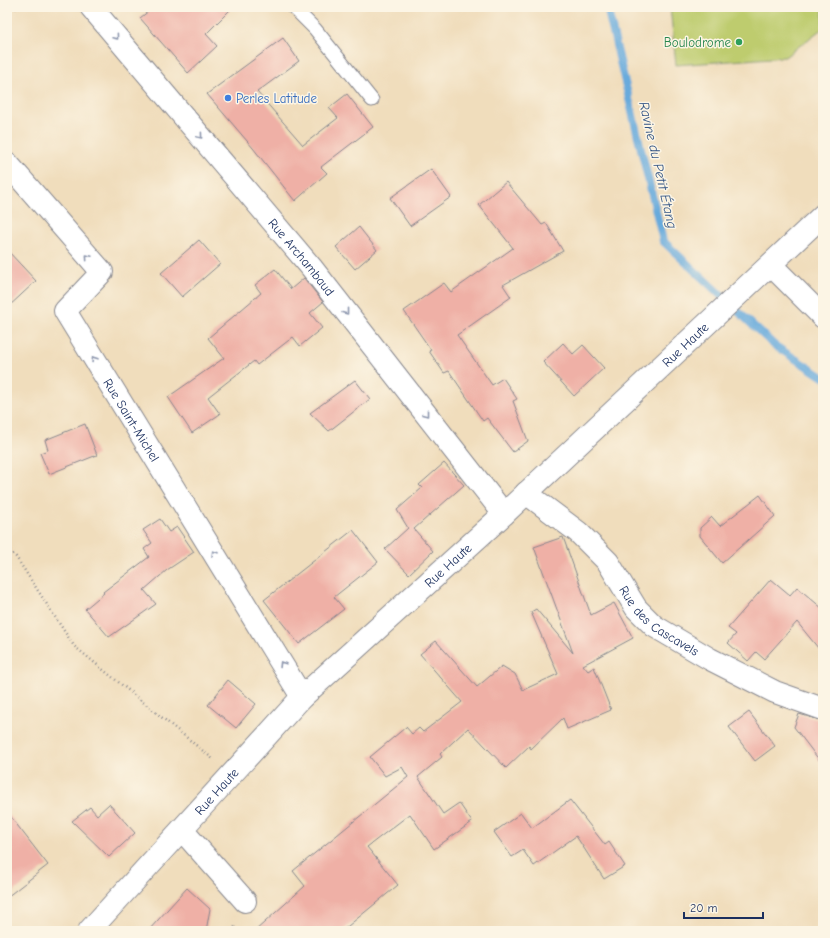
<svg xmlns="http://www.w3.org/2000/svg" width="830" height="938" font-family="'Comic Neue',sans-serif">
<rect width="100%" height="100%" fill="#fcf5e5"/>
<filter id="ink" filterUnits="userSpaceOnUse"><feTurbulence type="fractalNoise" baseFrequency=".025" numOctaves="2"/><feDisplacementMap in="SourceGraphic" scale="8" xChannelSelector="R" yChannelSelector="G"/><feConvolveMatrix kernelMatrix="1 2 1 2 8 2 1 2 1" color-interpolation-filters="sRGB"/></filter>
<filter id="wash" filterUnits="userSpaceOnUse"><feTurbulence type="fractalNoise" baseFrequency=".012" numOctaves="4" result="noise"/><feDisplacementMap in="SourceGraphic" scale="16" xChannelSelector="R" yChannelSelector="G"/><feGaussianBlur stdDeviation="0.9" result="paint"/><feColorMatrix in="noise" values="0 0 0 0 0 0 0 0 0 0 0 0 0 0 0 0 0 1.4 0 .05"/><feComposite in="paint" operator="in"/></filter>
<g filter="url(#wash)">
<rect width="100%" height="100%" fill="#f0ddbc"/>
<!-- green -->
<path fill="#becc6e" stroke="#6c7e66" d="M670 7H823V28L785 57 676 65Z"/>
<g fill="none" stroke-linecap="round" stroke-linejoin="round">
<!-- stream -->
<path stroke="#68aadc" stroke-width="8" d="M607 7 663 241 774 345 823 377"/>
</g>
<g id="blocks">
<!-- building -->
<path fill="#efb0a6" d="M154 7H233L206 34 217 46 188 73 140 18Z
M283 38 299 61 257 92 303 145 338 118 329 108 347 94 373 127 321 167 327 173 295 201 253 148 207 94Z
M431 169 451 197 410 226 390 198Z
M506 182 542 225 546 223 563 251 503 285 511 297 457 335 492 385 503 378 517 399 513 401 528 441 513 452 487 418 483 421 449 371 444 373 429 351 431 350 404 311 444 283 451 292 513 248 479 205Z
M359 227 377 250 355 269 336 247Z
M199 240 220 264 182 297 161 273Z
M7 250 36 281 7 308Z
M275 269 291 289 304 278 307 282 323 302 310 313 322 328 300 346 293 337 257 365 254 361 208 397 220 414 192 433 168 397 224 358 208 338 261 293 255 285Z
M563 343 573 354 583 345 604 368 574 396 543 362Z
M355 380 370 399 329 431 310 413Z
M85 424 97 455 49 474 40 453 48 450 45 440Z
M444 463 464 485 414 529 433 551 409 574 385 549 408 528 397 510 422 488 419 485Z
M760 495 775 516 722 563 700 536V528L712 517 720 526Z
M160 519 169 532 177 527 194 552 167 570 144 590 156 604 109 637 85 609 104 593 103 592 149 557 144 549 152 543 143 530Z
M353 530 378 562 334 597 344 609 299 644 264 600Z
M563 537 591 615 614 603 633 638 583 665 588 671 594 667 611 710 567 729 563 718 531 749 529 746 506 768 468 728 440 754 442 757 418 777 443 814 459 803 472 822 434 849 410 814 367 847 398 885 342 931H255L305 886 293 871 408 777 402 767 385 776 370 757 406 727 412 734 419 728 423 732 462 702 420 654 436 641 477 687 502 666 515 674 523 690 558 674 531 612 536 609 573 653 534 547Z
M771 579 790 595 797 587 823 609V654L797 622 764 659 756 652 748 661 728 643 736 634 728 628Z
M228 680 256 704 236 728 208 705Z
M749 712 775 746 755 761 729 727Z
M799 714 823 721V765L794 727Z
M570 800 605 845 609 842 625 866 604 879 576 836 534 866 523 850 512 857 494 832 521 813 532 828Z
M109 804 135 833 109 857 72 821 90 807 97 815Z
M7 812 48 865 7 897Z
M187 888 210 909 206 931H148Z"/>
</g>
</g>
<g filter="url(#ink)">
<use href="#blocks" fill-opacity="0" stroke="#86868d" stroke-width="1"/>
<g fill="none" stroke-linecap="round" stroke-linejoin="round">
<!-- lane casing -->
<g stroke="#86868d" stroke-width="15">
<path id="lane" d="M293 7 315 29 372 100"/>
</g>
<!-- street casing -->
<g stroke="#86868d" stroke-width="24">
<g id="street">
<path id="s1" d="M91 7 311 267 504 514"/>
<path id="s2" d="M7 163 102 272 65 311 302 697"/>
<path d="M771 265 823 317"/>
<path id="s3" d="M526 493 578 532 608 562 636 608 654 626 710 659 775 692 823 709"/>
<path d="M182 830 245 901"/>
</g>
</g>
<!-- secondary casing -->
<g stroke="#86868d" stroke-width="24">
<g id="secondary">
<path id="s4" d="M89 931 302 697 504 514 823 215"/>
</g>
</g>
<!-- path -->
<path stroke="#86868d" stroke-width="2.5" stroke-dasharray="1 3" stroke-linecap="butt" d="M15 9 16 7
M7 548 16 557 74 646 213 759
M233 931 236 924"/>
<!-- lane -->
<use href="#lane" stroke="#fff" stroke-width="13"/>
<!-- street -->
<use href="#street" stroke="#fff" stroke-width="22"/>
<!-- secondary -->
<use href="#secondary" stroke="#fff" stroke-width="22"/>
</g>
<!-- one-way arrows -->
<defs><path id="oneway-chevron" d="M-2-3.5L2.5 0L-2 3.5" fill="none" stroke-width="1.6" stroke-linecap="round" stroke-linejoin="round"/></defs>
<g stroke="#8d97ae">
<use href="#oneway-chevron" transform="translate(116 37) rotate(50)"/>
<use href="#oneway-chevron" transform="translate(200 136) rotate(50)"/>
<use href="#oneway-chevron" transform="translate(88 257) rotate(-131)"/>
<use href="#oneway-chevron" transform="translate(346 312) rotate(52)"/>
<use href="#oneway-chevron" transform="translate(94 359) rotate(-122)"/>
<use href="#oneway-chevron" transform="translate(426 414) rotate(52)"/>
<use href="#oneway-chevron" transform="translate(214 553) rotate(-122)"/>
<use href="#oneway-chevron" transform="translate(282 664) rotate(-122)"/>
</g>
</g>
<!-- markers -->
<circle fill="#2e9e5b" stroke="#fcf5e5" stroke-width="1.5" cx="739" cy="42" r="4"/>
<circle fill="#3f7fe0" stroke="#fcf5e5" stroke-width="1.5" cx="228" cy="98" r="4"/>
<g text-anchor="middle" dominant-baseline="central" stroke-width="3" stroke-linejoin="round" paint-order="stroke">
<!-- leisure labels -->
<g font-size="13" fill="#27864d" stroke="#fcf5e5" text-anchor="end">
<text x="731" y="42">Boulodrome</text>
</g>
<!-- shop labels -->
<g font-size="13" fill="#366cbe" stroke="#fcf5e5" text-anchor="start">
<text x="236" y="98">Perles Latitude</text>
</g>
<!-- street labels -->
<g font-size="13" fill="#1b2f5e" stroke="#fcf5e5">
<text stroke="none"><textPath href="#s1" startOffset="327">Rue Archambaud</textPath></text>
<text stroke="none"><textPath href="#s4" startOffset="837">Rue Haute</textPath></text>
<text stroke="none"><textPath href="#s2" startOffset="326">Rue Saint-Michel</textPath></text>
<text stroke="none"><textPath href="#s4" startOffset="513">Rue Haute</textPath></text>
<text stroke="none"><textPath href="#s3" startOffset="187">Rue des Cascavels</textPath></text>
<text stroke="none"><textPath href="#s4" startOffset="189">Rue Haute</textPath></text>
</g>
<!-- water labels -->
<g font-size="14" font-style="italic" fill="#325484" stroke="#fcf5e5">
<text transform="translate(658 165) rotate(77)">Ravine du Petit Étang</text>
</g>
</g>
<!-- margin -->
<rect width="830" height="938" fill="none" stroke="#fcf5e5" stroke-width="24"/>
<!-- scale -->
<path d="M684 912v6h79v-6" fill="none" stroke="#1b2f5e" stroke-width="2"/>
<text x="690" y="912" font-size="12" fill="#1b2f5e" stroke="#fcf5e5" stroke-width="3" paint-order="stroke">20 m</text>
</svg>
